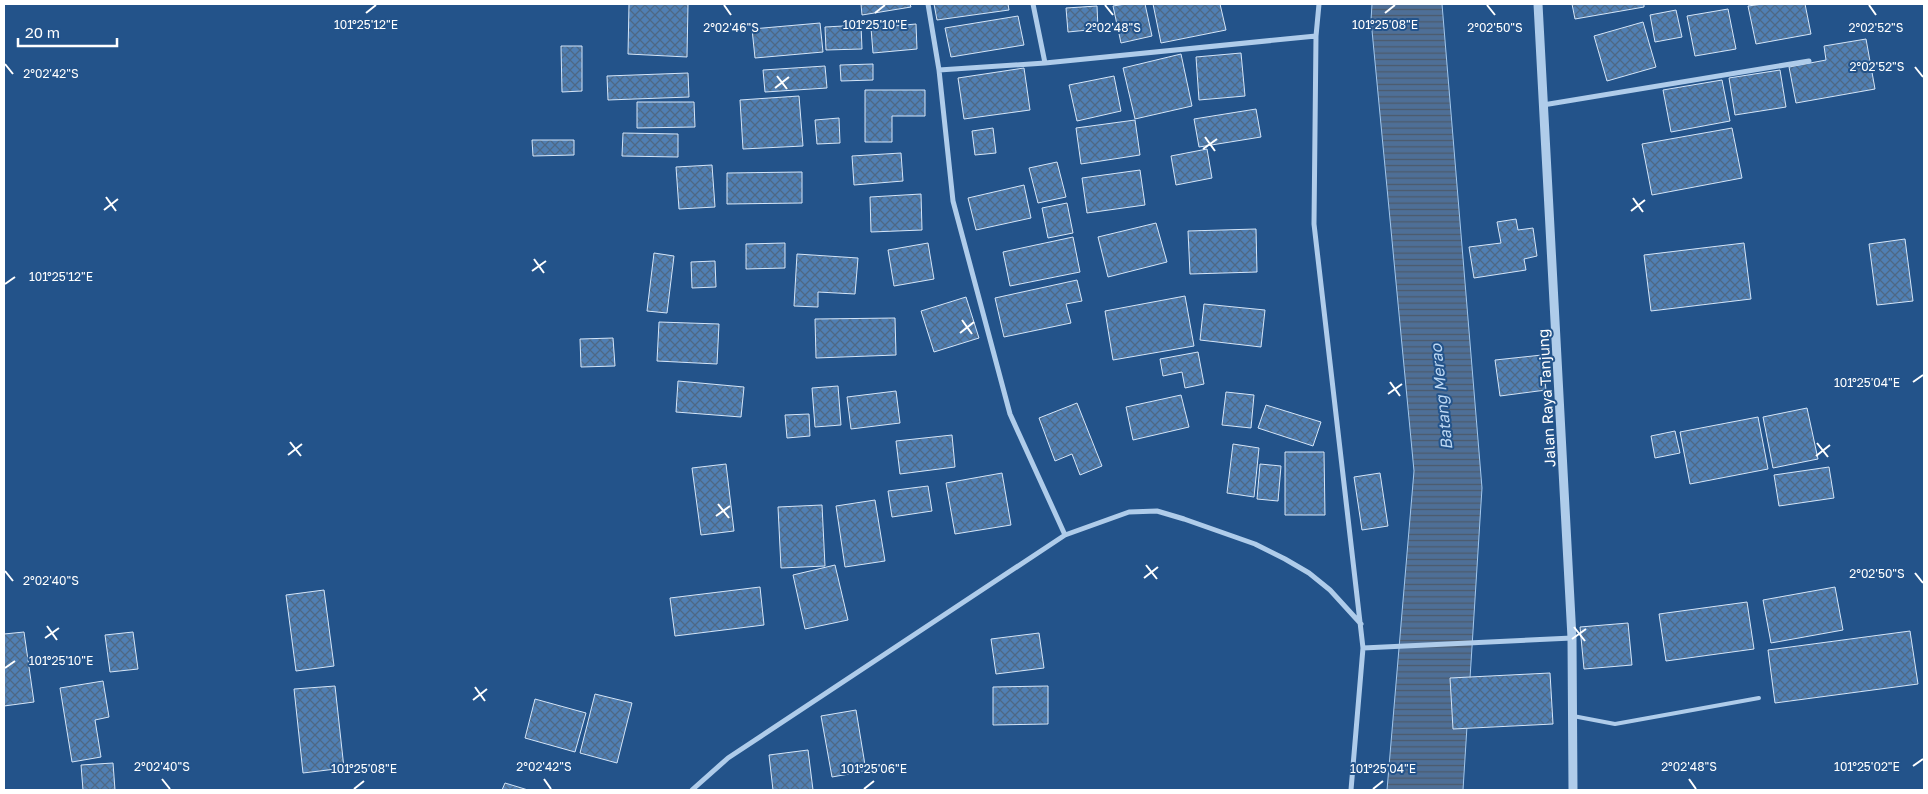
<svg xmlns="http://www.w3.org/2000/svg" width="1928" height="794" font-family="'Golos Text',sans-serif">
<defs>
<pattern id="water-rules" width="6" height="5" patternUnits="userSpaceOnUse" patternTransform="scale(1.25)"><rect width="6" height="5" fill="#4e6f97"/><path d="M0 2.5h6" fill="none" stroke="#4d5a6a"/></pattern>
<pattern id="building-cross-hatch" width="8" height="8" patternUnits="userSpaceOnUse" patternTransform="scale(1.25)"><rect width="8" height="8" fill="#507fb3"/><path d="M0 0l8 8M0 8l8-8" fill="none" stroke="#4e6885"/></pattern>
</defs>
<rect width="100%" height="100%" fill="#23538a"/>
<!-- water -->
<path fill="url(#water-rules)" stroke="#a3c7eb" d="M1372 4H1442L1482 488 1463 790H1387L1414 471 1371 20Z"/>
<!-- building -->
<path fill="url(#building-cross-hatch)" stroke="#d4e5f8" d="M629 4H688L687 57 628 54Z
M861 4H910L911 7 862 15Z
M934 4H1008L1009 10 937 20Z
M1125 4H1145L1152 36 1121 43 1113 6Z
M1153 4H1220L1226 30 1161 43Z
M1572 4H1644V7L1575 19Z
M1763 4H1805L1811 34 1756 44 1748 6Z
M1097 6 1098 29 1068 32 1066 8Z
M1728 9 1736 49 1695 56 1687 16Z
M1676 10 1682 37 1655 42 1650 15Z
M1018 16 1024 45 951 57 945 28Z
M1643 22 1656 67 1607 81 1594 36Z
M820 23 823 52 755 58 752 29Z
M916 24 917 49 873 53 871 28Z
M861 25 862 49 826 50 825 27Z
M1866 39 1875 89 1796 103 1789 67 1826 60 1824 46Z
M561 46H582V91L562 92Z
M1241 53 1245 96 1199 100 1196 57Z
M1181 54 1192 106 1135 119 1123 68Z
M873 64V80L841 81 840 65Z
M825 66 827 88 765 92 763 70Z
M1024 68 1030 110 964 119 958 78Z
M1780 70 1786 107 1735 115 1729 78Z
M688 73 689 97 608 100 607 76Z
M1114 76 1121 111 1077 121 1069 85Z
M1722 80 1730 121 1671 132 1663 90Z
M865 90H925V116H892V142H865Z
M799 96 803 146 743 149 740 100Z
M637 102H694L695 127 637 128Z
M1256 109 1261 137 1199 147 1194 119Z
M839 118 840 143 817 144 815 120Z
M1135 120 1140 155 1081 164 1076 128Z
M993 128 996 153 975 155 972 131Z
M1732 128 1742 178 1652 195 1642 144Z
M623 133 678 134V157L622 156Z
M532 140H574V155L533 156Z
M1207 149 1212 178 1176 185 1171 156Z
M901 153 903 181 854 185 852 156Z
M1057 162 1066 197 1038 203 1029 168Z
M712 165 715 207 679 209 676 167Z
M1140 170 1145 205 1087 213 1082 178Z
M802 172V203L727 204V173Z
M1024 185 1031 218 976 230 968 198Z
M921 194 922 230 871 232 870 197Z
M1067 203 1073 233 1048 238 1042 208Z
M1516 219 1518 230 1533 228 1537 256 1524 259 1526 270 1474 278 1469 247 1501 243 1497 222Z
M1156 223 1167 262 1108 277 1098 237Z
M1256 229 1257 272 1190 274 1188 231Z
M1073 237 1080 272 1010 286 1003 252Z
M1905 239 1913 301 1877 305 1869 244Z
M785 243V268L746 269V244Z
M928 243 934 279 894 286 888 250Z
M1744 243 1751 299 1651 311 1644 255Z
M654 253 674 256 667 313 647 311Z
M797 254 858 258 855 294 818 292V307L794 306Z
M715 261 716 287 692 288 691 262Z
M1077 280 1082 301 1066 304 1071 323 1004 337 995 298Z
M1185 296 1194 346 1113 360 1105 311Z
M966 297 979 338 934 352 921 311Z
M1204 304 1265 310 1261 347 1200 340Z
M895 318 896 355 816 358 815 319Z
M659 322 719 324 717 364 657 361Z
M613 338 615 366 581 367 580 339Z
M1198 352 1204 384 1185 388 1182 372 1163 376 1160 359Z
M1542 355 1546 390 1500 396 1495 360Z
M678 381 744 387 741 417 676 412Z
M838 386 841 425 815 427 812 388Z
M896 391 900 423 851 429 847 397Z
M1226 392 1254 395 1251 428 1222 425Z
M1181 395 1189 427 1133 440 1126 407Z
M1077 403 1102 466 1080 475 1072 454 1055 461 1039 418Z
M1266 405 1321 422 1313 446 1258 428Z
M1807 408 1818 459 1773 468 1763 417Z
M809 414 810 436 787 438 785 415Z
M1758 417 1768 469 1690 484 1680 432Z
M1675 431 1680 453 1655 458 1651 436Z
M952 435 955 467 900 474 896 441Z
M1233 444 1259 448 1254 497 1227 493Z
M1285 452H1324L1325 515H1285Z
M726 464 734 531 701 535 692 468Z
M1260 464 1281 466 1278 501 1257 499Z
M1829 467 1834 498 1779 506 1774 475Z
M1002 473 1011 525 955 534 946 483Z
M1380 473 1388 526 1362 530 1354 477Z
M928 486 932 511 892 517 888 491Z
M875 500 885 561 845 567 836 506Z
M822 505 825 566 781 568 778 507Z
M835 565 848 620 805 629 793 575Z
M760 587 764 625 675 636 670 598Z
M1835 587 1843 630 1771 643 1763 600Z
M324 590 334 666 296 671 286 595Z
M1747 602 1754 649 1666 661 1659 614Z
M1628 623 1632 665 1584 669 1580 627Z
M1910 631 1918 684 1775 703 1768 650Z
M24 632 34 702 4 706V634Z
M133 632 138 669 110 672 105 635Z
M1039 633 1044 668 996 674 991 639Z
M1550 673 1553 724 1453 729 1450 678Z
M103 681 109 717 95 720 101 757 72 762 60 688Z
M335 686 344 768 303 773 294 689Z
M1048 686V724L993 725V687Z
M595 694 632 703 617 763 580 753Z
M535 699 586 713 575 752 525 738Z
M856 710 866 771 832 777 821 716Z
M808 750 813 790H773L769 755Z
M113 763 115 790H83L81 765Z
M505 783 528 790H502Z"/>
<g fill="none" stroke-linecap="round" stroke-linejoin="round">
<!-- service -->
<path stroke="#afccea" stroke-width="4" d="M1573 716 1615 724 1759 698"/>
<!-- minor -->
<path stroke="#afccea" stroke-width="5" d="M928 4 939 70 953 201 1010 414 1065 535
M1033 4 1045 63
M1319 4 1316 36 1314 224 1363 648 1351 790
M939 70 1045 63 1316 36
M1543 105 1809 61
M1363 648 1572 638
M692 790 728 758 1065 535 1129 512 1157 511 1184 519 1255 544 1285 559 1309 573 1330 590 1361 624"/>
<!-- tertiary -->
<path stroke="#afccea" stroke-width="9" d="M1538 4 1572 638 1573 790"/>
</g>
<!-- ticks -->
<path fill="none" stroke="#fff" stroke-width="2" d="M724 5 731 15M1105 5 1113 15M1487 5 1495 15M1869 5 1876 15M366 13 376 5M875 13 885 5M1385 13 1395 5M5 64 13 74M1915 67 1923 77M777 76 787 89M775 88 789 77M1205 137 1215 151M1203 149 1217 139M106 197 116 211M1633 198 1643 212M104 210 118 199M1631 211 1645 200M534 259 544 273M532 271 546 261M5 284 15 277M962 320 972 334M960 333 974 322M1390 382 1400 396M1913 382 1923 375M1388 394 1402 384M290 442 301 456M1817 443 1828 457M288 455 302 444M1816 456 1830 445M718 504 729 518M716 516 730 506M1146 565 1157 579M5 571 13 581M1915 573 1923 583M1144 578 1158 567M47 626 57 640M1574 627 1585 641M45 638 59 628M1572 639 1586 629M5 668 15 661M475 687 485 701M473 700 487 689M1913 766 1923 759M162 779 170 789M544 779 551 789M1689 779 1696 789M354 789 364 781M864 789 874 781M1373 789 1383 781"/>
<g text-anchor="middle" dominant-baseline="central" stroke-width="4" stroke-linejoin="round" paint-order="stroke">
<!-- street labels -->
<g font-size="15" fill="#fff" stroke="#23538a">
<text transform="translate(1546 398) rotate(-93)">Jalan Raya Tanjung</text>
</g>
<!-- water labels -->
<g font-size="16" font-style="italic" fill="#bbd6f2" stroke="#23538a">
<text transform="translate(1441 397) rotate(-96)">Batang Merao</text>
</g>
</g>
<g font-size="12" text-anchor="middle" fill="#fff" stroke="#23538a" stroke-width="4" stroke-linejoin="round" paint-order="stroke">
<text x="875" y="29">101°25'10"E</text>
<text x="366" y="29">101°25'12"E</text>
<text x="1385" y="29">101°25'08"E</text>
<text x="1876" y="32">2°02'52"S</text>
<text x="731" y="32">2°02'46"S</text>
<text x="1113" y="32">2°02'48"S</text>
<text x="1495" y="32">2°02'50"S</text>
<text x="1877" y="71">2°02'52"S</text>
<text x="51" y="78">2°02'42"S</text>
<text x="61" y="281">101°25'12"E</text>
<text x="1867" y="387">101°25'04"E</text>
<text x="1877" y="578">2°02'50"S</text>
<text x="51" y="585">2°02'40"S</text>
<text x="61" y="665">101°25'10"E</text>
<text x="1867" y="771">101°25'02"E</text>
<text x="162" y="771">2°02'40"S</text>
<text x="544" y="771">2°02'42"S</text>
<text x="1689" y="771">2°02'48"S</text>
<text x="364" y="773">101°25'08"E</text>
<text x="874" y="773">101°25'06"E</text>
<text x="1383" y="773">101°25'04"E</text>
</g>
<!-- border -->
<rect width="1928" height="794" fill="none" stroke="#ffffff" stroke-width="10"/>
<!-- scale -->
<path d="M18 38v8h99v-8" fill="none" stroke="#ffffff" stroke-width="2.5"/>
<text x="25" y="38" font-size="15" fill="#ffffff" stroke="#23538a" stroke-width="4" paint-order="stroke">20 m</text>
</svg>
